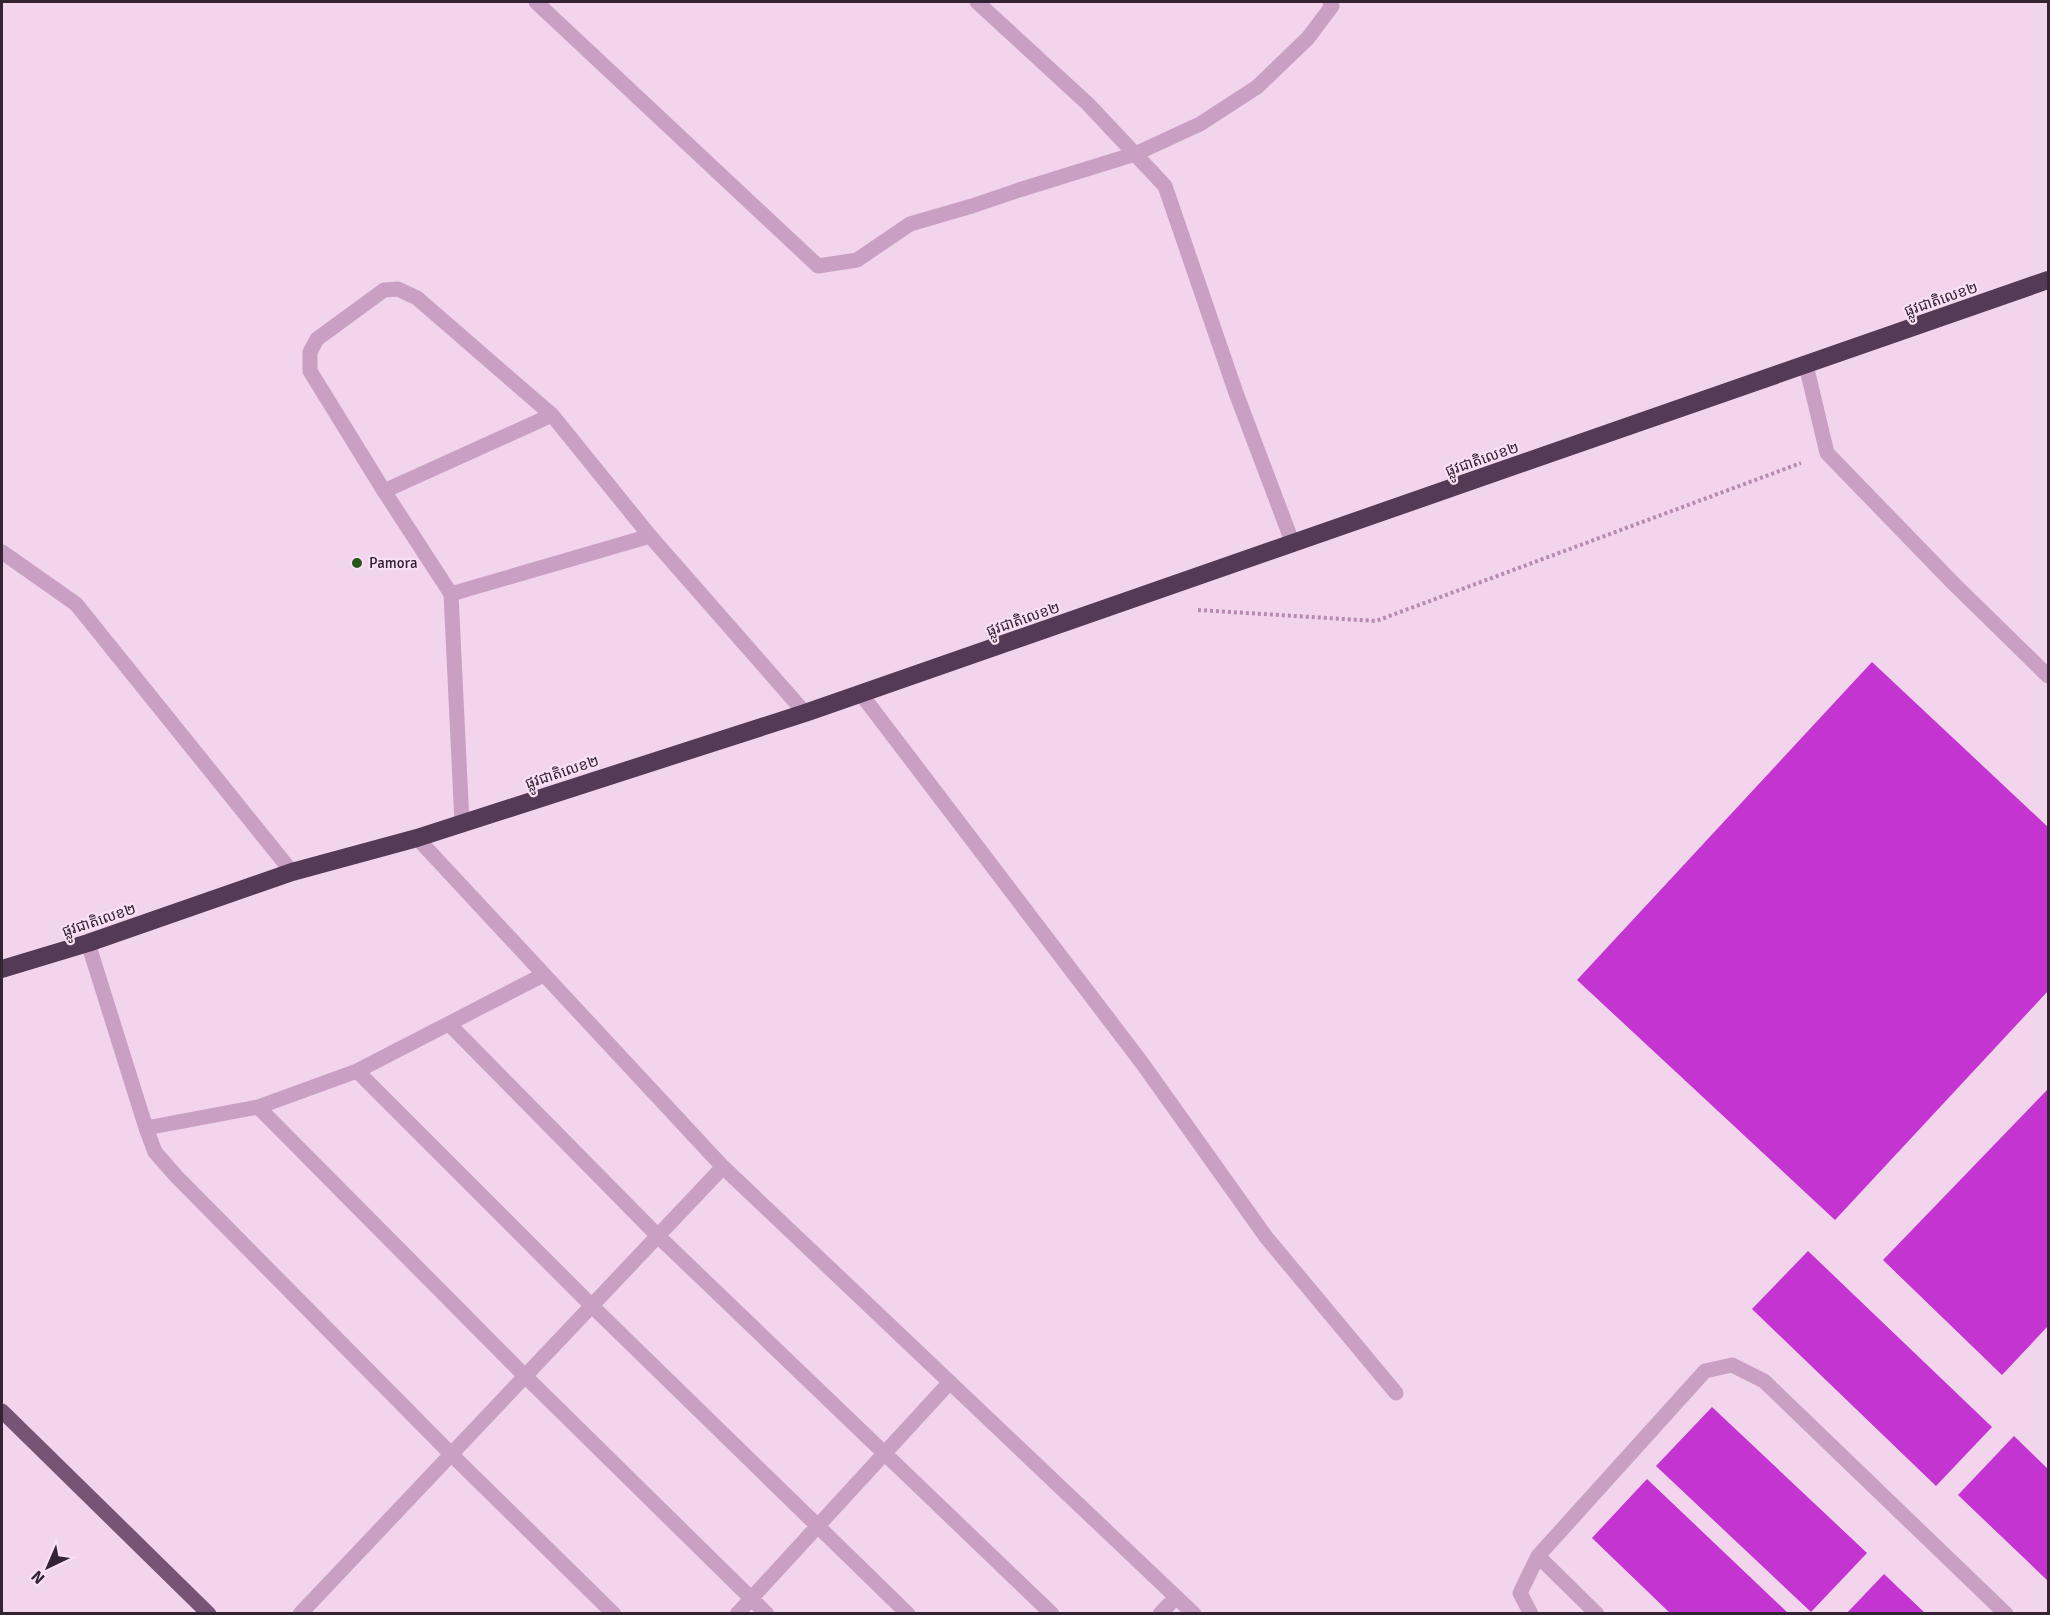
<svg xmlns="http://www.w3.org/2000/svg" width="2050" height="1615" font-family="Signika,'Noto Sans Khmer',sans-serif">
<rect width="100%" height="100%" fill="#f2d4ec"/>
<!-- building -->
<path fill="#c434d0" d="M1872 662 2048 827V991L1835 1220 1577 980Z
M2048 1089V1326L2002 1375 1883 1260Z
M1808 1251 1992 1427 1936 1486 1752 1309Z
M1712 1407 1867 1553 1811 1612 1656 1466Z
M2014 1436 2048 1469V1581L1958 1495Z
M1647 1479 1789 1614H1671L1592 1538Z
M1884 1574 1926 1614H1846Z"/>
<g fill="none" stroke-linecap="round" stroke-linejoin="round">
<!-- path -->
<path stroke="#b68ab1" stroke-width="4" stroke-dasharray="3 3" stroke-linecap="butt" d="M1198 610 1376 621 1801 463"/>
<!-- minor -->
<path stroke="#ca9fc4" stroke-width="15" d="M536 2 818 266 857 260 910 224 972 206 1019 190 1135 154 1200 124 1257 87 1308 38 1332 6 1330 2
M977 2 1088 104 1165 186 1236 393 1293 544
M1806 365 1827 453 1953 583 2048 676
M384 491 552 415
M2 552 76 604 292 872
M451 594 650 536
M861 694 1142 1063 1266 1237 1396 1393
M462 823 451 594 384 491 310 371V352L317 339 384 290 398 289 417 298 552 415 650 536 805 713
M417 838 723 1167 1194 1614
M88 943 146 1128 155 1152 176 1176 451 1454 614 1614
M449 1024 658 1236 1052 1614
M357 1071 592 1306 908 1614
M258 1107 525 1376 767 1614
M146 1128 258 1107 357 1071 543 975
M1538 1556 1597 1614
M300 1614 723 1167
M737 1614 950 1382
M1160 1614 1176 1597
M1531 1614 1520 1593 1538 1556 1705 1371 1732 1365 1764 1381 2006 1614"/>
<!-- major -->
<path stroke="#775376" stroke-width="15" d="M2 1411 209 1614"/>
<!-- highway -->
<path stroke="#553a55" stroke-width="18" d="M2 969 88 943 292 872 417 838 805 713 2048 280"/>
</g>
<!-- markers -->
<circle fill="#275717" stroke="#fae0f4" stroke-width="2" cx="357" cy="563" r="6"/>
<g text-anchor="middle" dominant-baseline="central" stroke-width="4.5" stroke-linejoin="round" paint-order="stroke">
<!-- street labels -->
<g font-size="15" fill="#332333" stroke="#fae0f4">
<text transform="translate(1941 299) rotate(-19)">ផ្លូវជាតិលេខ២</text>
<text transform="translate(1482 459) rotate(-19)">ផ្លូវជាតិលេខ២</text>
<text transform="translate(1023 619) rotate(-19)">ផ្លូវជាតិលេខ២</text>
<text transform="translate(562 772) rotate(-18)">ផ្លូវជាតិលេខ២</text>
<text transform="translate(99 920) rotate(-18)">ផ្លូវជាតិលេខ២</text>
</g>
<!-- poi labels -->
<g font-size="15" fill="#332333" stroke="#fae0f4" text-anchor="start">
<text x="369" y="563">Pamora</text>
</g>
</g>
<!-- border -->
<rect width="2050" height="1615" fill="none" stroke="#332333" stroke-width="6"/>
<!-- north arrow -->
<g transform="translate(48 1567) rotate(224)" stroke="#fae0f4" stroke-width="4.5" paint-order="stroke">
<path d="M0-4.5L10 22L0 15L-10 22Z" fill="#332333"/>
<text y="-9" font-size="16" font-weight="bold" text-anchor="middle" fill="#332333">N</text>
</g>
</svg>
